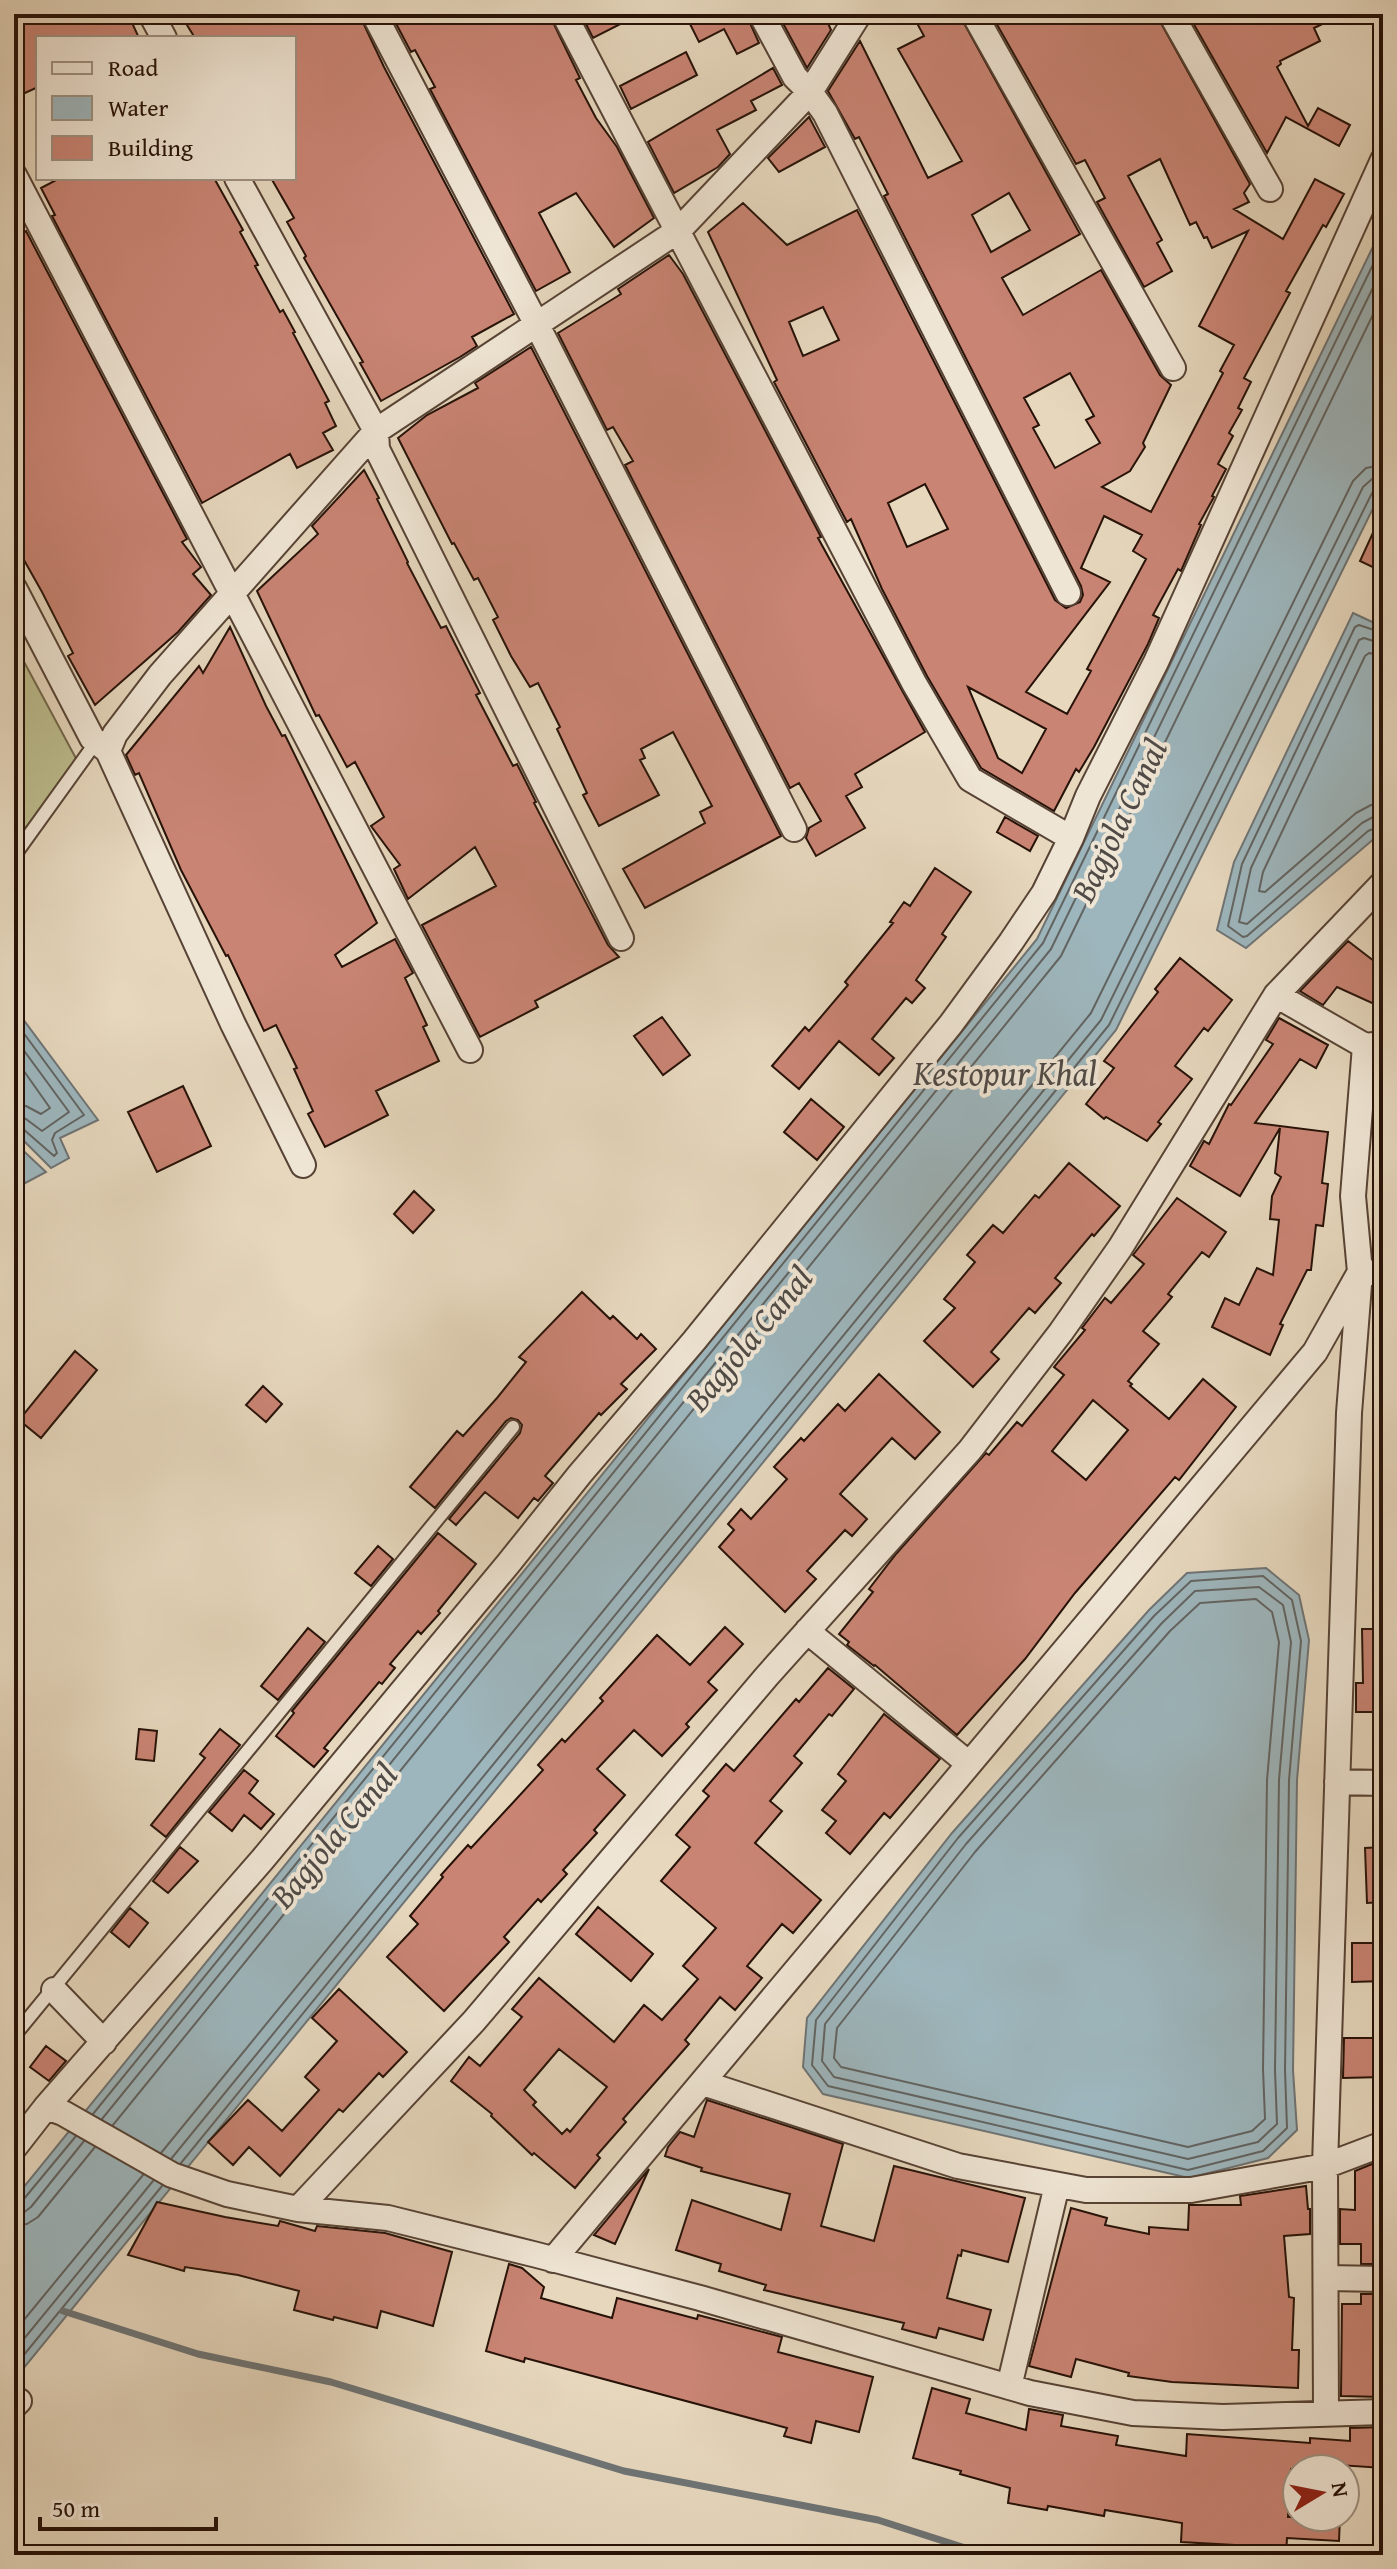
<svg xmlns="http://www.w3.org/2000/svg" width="1397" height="2569" font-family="'Gentium Book Plus',serif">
<rect width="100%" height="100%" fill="#e6d7bd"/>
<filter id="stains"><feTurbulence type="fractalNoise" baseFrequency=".0025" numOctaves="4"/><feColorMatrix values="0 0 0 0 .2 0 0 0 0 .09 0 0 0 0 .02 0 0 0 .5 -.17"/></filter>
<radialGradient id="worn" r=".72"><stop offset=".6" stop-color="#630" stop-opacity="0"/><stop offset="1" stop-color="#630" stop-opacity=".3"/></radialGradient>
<!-- green -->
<path fill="#bcbc8d" stroke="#72674a" stroke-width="2" d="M22 658 79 764 14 842V661Z
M1383 1065V1258H1373Z"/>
<!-- water -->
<path fill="#9db6bd" stroke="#6e7475" stroke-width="2" d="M1383 226V488L1116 1030 14 2380V2199L1037 939Z
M1353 613 1383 627V831L1246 948 1217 930 1234 862Z
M14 1007 98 1120 60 1138 69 1158 51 1168 14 1131Z
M14 1142 46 1172 14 1189Z
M1266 1568 1299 1595 1309 1640 1297 1780 1293 2070 1297 2130 1268 2158 1189 2178 823 2094 803 2067 807 2018 952 1833 1149 1610 1187 1573Z"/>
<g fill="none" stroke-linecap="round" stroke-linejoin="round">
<!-- shore -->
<path stroke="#626462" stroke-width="2" d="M1383 633 1359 625 1355 627 1242 864 1228 926 1243 937 1247 936 1368 831 1383 825
M1383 644 1364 638 1359 640 1251 868 1239 922 1247 924 1362 823 1373 817 1383 815
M1383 656 1369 653 1365 656 1263 872 1259 891 1265 892 1356 813 1371 805 1383 803
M14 1020 84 1115 55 1133 52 1140 57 1153 54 1156 22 1128 14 1126
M14 1037 69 1112 42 1131 26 1119 14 1116
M14 1057 50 1108 41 1114 26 1106 14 1104
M1263 1576 1292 1600 1301 1641 1289 1780 1285 2070 1287 2128 1263 2151 1188 2170 828 2086 812 2065 816 2020 958 1838 1154 1616 1191 1581Z
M1259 1587 1283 1605 1291 1642 1279 1780 1275 2070 1277 2124 1258 2142 1188 2159 834 2077 822 2061 825 2024 966 1844 1162 1623 1195 1591Z
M1256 1599 1272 1612 1279 1642 1267 1780 1263 2069 1265 2119 1252 2131 1188 2147 841 2067 834 2058 837 2028 975 1852 1170 1631 1200 1603Z
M93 2114 1043 943 1383 244
M102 2119 1051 949 1383 267
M113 2125 1061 956 1383 294
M161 2153 1091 1013 1353 481 1366 468 1383 465
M171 2159 1101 1020 1363 487 1372 479 1383 477
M181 2163 1109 1025 1372 493 1376 488 1383 487
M14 2204 23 2200 76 2136
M14 2214 23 2213 31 2207 84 2141
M14 2226 27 2224 38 2217 95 2147
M14 2332 143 2175
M14 2351 153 2181
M14 2367 162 2186"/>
<!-- stream -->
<path stroke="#6e7475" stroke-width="7" d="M63 2311 198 2354 331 2382 624 2471 878 2520 987 2555"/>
</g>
<!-- building -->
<path fill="#c98474" stroke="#271208" stroke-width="2" fill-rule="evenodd" d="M14 14H128L139 38H38V87L14 98Z
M205 14H359L384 67 514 314 472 337 477 346 460 357 381 401 360 363 363 362 304 258 306 256 287 222 294 218 271 178H294V38H195L187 25Z
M391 14H549L580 78 576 80 596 118 617 147 654 218 614 247 576 193 539 213 570 272 536 291 430 89 435 87 415 50 411 52Z
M581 14H640L593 38Z
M685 14H746L759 43 737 54 724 29 699 42Z
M778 14H824L831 30 807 68Z
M912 14H959L1080 234 1002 278 1023 315 1101 270 1160 375 1171 385 1143 443 1145 447 1130 471 1102 487 1151 512 1223 373 1220 371 1234 345 1199 326 1248 231 1212 248 1207 237 1204 238 1196 222 1190 225 1160 159 1128 176 1162 240 1157 243 1172 271 1144 287 1097 202 1105 198 1085 160 1076 164 991 14H1156L1250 184 1244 193 1249 202 1234 209 1283 239 1315 179 1344 194 1326 227 1323 225 1286 291 1290 293 1244 378 1251 382 1238 408 1242 410 1229 433 1233 436 1218 464 1226 469 1212 496 1214 497 1199 524 1201 525 1181 571 1178 569 1153 615 1159 618 1148 644 1094 747 1079 772 1076 769 1054 811 981 768 927 676 882 589 851 519 847 522 774 382 777 380 708 232 743 203 787 245 857 210 1055 600 1066 608 1080 602 1083 595 1081 586 884 196 888 194 859 137 855 139 828 91 860 41 928 178 962 161 898 49 924 36ZM1009 193 1030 230 991 252 972 215ZM823 307 839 340 803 356 789 322ZM1070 373 1094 416 1086 420 1100 443 1055 468 1033 428 1039 425 1024 398ZM925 484 948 529 907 547 888 503ZM1104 516 1142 535 1133 551 1146 559 1087 669 1091 671 1067 714 1026 692 1110 582 1081 568ZM968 687 1046 729 1022 773 998 758Z
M1188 14H1343L1314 28 1320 41 1280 61 1281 64 1277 67 1308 126 1318 108 1350 125 1339 146 1286 117 1267 153Z
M686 52 697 75 631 109 620 86Z
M773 68 782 85 751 101 756 110 717 130 730 154 718 167 674 193 648 142Z
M809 117 825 147 779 172 768 158Z
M60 178H214L243 230 240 232 258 265 255 266 280 312 283 310 295 332 293 333 329 401 325 403 336 426 323 433 333 450 297 468 290 454 202 503 52 216 55 215 41 188Z
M26 231 187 539 182 542 201 567 193 574 211 595 178 632 95 705 68 656 73 653 42 592 20 553 14 557V237Z
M669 255 683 274 821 537 818 538 925 732 855 774 862 787 846 796 865 828 816 856 806 838 809 828 821 821 799 783 790 788 625 465 633 461 613 427 607 430 558 333 621 294 618 289Z
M531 347 781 836 645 908 623 869 705 823 700 812 712 806 691 766 673 732 641 749 645 758 640 760 659 795 599 826 583 795 587 793 557 729 560 727 538 683 530 687 511 656 493 620 498 617 478 578 474 580 454 543 452 544 398 438 427 415 478 388 475 383Z
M364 470 379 498 377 499 408 562 407 563 441 628 446 626 480 693 476 695 513 766 517 764 536 802 534 803 608 945 619 957 535 1001 538 1007 480 1037 422 925 496 886 475 847 408 899 394 869 400 865 371 826 384 817 355 762 347 767 319 715 316 716 257 591 318 534 312 526Z
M1383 511V572L1360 561Z
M230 627 266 706 282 736 285 735 377 923 335 955 342 967 395 939 413 973 405 978 427 1025 423 1027 439 1061 376 1091 388 1115 325 1147 308 1114 313 1111 294 1069 297 1068 276 1025 264 1031 228 955 226 956 181 870 139 773 135 775 126 755 199 666 203 673Z
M1005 817 1038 836 1030 851 997 832Z
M935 868 971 892 942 934 946 937 916 980 925 988 912 1003 906 998 872 1039 894 1058 879 1075 839 1041 799 1089 772 1066 805 1027 809 1031 848 985 845 982 893 923 890 922 904 902 910 906Z
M1348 941 1383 968V1008L1337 987 1323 1005 1300 991Z
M1180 958 1232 1000 1208 1031 1204 1028 1175 1066 1192 1079 1158 1122 1161 1124 1147 1141 1106 1117 1104 1119 1086 1104 1114 1068 1104 1061 1158 992 1155 989Z
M662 1017 690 1055 663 1075 634 1036Z
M1279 1018 1328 1045 1316 1068 1300 1059 1255 1123 1328 1132 1322 1183 1328 1184 1323 1226 1316 1225 1311 1270H1307L1280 1324 1283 1325 1270 1355 1212 1327 1225 1298 1239 1305 1257 1268 1273 1275 1279 1220 1270 1219 1272 1196 1281 1177 1275 1173 1280 1128 1240 1196 1190 1166 1204 1141 1209 1144 1229 1104 1231 1105 1273 1044 1266 1040Z
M183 1086 211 1146 157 1172 128 1112Z
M811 1099 844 1127 817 1160 784 1132Z
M1069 1163 1120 1206 1094 1236 1092 1234 1055 1278 1061 1283 1035 1313 1029 1308 991 1352 999 1359 973 1387 924 1341 955 1308 944 1299 975 1262 967 1255 993 1225 1003 1233 1035 1195 1039 1198Z
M414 1191 434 1210 413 1233 394 1214Z
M1177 1198 1226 1232 1209 1257 1202 1252 1168 1294 1172 1297 1143 1331 1159 1344 1128 1381 1132 1384 1130 1386 1169 1419 1203 1379 1236 1407 1179 1480 1175 1477 1075 1593 1025 1659 957 1735 875 1665 874 1666 847 1645 849 1642 839 1634 873 1592 869 1589 896 1554 986 1453 989 1455 1017 1422 1022 1426 1064 1375 1054 1367 1085 1330 1082 1328 1105 1298 1111 1303 1144 1264 1133 1255ZM1093 1400 1128 1430 1086 1480 1052 1451Z
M582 1292 610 1319 613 1316 637 1339 641 1334 656 1349 621 1384 627 1389 601 1415 599 1413 545 1476 553 1483 538 1501 534 1498 518 1518 485 1492 456 1525 449 1519 520 1433 522 1425 518 1420 511 1418 506 1421 435 1508 410 1487 457 1431 463 1436 497 1398 526 1362 519 1357Z
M75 1351 97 1370 41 1438 19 1420Z
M879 1374 940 1432 915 1459 892 1438 840 1494 867 1519 852 1536 845 1530 807 1571 816 1579 785 1612 719 1547 734 1530 728 1524 741 1509 751 1519 787 1479 774 1467 801 1438 804 1441 838 1404 845 1411Z
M263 1386 282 1404 266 1422 246 1405Z
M438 1533 476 1564 438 1611 440 1613 421 1634 418 1631 390 1664 395 1668 382 1684 379 1682 324 1748 328 1751 314 1767 276 1736 294 1713 292 1711Z
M378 1546 393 1559 371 1586 355 1573Z
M725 1627 743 1644 708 1682 717 1690 686 1724 689 1727 662 1756 634 1730 597 1769 625 1795 594 1830 597 1833 563 1870 567 1874 541 1902 538 1899 504 1937 509 1942 444 2011 387 1957 418 1924 410 1916 443 1877 441 1875 468 1845 471 1848 543 1770 538 1765 562 1739 565 1742 603 1701 600 1698 657 1635 690 1665Z
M308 1628 325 1642 278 1700 261 1686Z
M1362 1629H1383V1712H1356V1683H1363Z
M828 1668 854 1689 832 1716 829 1714 794 1756 802 1763 770 1801 782 1811 755 1843 821 1900 793 1933 782 1924 747 1966 762 1978 735 2010 720 1997 685 2040 689 2044 623 2119 626 2122 597 2155 600 2158 575 2188 534 2153 532 2155 491 2116 492 2114 451 2081 469 2057 480 2066 522 2017 512 2009 539 1978 614 2042 644 2005 662 2020 698 1979 683 1966 716 1928 661 1881 690 1847 676 1835 709 1796 703 1791 726 1764 734 1771 796 1699 799 1702ZM559 2049 607 2087 570 2132 567 2129 562 2134 533 2105 536 2102 524 2090Z
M884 1714 940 1759 890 1818 884 1813 850 1854 826 1833 836 1821 822 1810 846 1781 838 1774Z
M139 1729 157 1731 154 1761 136 1759Z
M220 1729 240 1745 166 1837 151 1825 205 1758 200 1754Z
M244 1770 258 1781 249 1793 274 1814 261 1829 244 1815 232 1831 209 1812Z
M180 1847 198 1861 168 1893 153 1881Z
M1383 1847V1902L1367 1903 1365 1848Z
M598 1907 653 1954 631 1981 576 1934Z
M130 1908 148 1923 129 1947 111 1932Z
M1352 1943H1383V1981L1352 1982Z
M339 1989 407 2052 383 2077 379 2073 343 2112 339 2109 280 2176 249 2147 233 2165 208 2142 248 2100 282 2131 319 2090 305 2077 337 2041 312 2018Z
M1344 2038H1383V2077L1343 2078Z
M46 2046 66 2061 49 2081 30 2067Z
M707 2100 843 2144 821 2226 874 2241 894 2166 1025 2198 1008 2262 962 2250 961 2256 958 2255 947 2298 991 2310 983 2340 939 2328 936 2338 902 2329 904 2323 764 2290 766 2285 719 2271 721 2264 676 2250 692 2200 781 2230 790 2194 701 2171 702 2168 665 2156 668 2147 680 2132 694 2137Z
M1372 2164H1378V2210H1383V2264H1361V2244H1340V2209L1355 2210V2171Z
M649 2169 615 2244 594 2235Z
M1306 2186 1308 2209H1310V2234L1284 2236 1289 2297 1294 2298 1292 2350H1299L1298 2388 1172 2382 1128 2376 1129 2373 1076 2359 1071 2377 1029 2366 1071 2208 1107 2218 1105 2225 1149 2234V2227L1188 2230 1189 2205H1241L1240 2196Z
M157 2202 225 2217 278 2226 280 2221 315 2231 317 2226 385 2233 452 2252 433 2326 381 2311 377 2328 334 2317 333 2320 294 2310 299 2291 238 2275 185 2267 184 2271 128 2255Z
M509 2264 522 2268 544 2287 541 2298 612 2318 617 2298 697 2319 698 2315 782 2337 778 2352 873 2377 859 2432 816 2421 811 2443 784 2436 787 2428 525 2358 524 2362 486 2351Z
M1361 2294H1383V2397L1341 2396 1342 2304H1361Z
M932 2388 970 2399 966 2413 1026 2430 1029 2409 1063 2415 1061 2426 1118 2436 1116 2445 1186 2456 1187 2434 1310 2443V2438L1350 2441V2428L1383 2427V2468L1339 2465V2469H1291L1288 2517H1340L1339 2541 1287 2538 1286 2555 1233 2552 1234 2545 1181 2542 1182 2523 1105 2510 1104 2516 1048 2506 1047 2510 1008 2503 1010 2488 960 2474 961 2471 913 2458Z"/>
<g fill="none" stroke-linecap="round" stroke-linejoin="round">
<!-- lane casing -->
<g stroke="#574335" stroke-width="16">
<path id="lane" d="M14 856 96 742
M14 2036 513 1427"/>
</g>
<!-- street casing -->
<g stroke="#574335" stroke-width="28">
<path id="street" d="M151 14 164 38
M374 14 537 325 794 829
M564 14 914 683 970 779 1071 838
M761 14 795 77 810 92 825 113 1068 593
M974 14 1173 368
M1171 14 1270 189
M14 175 470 1050
M237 178 376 431 377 449 621 938
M14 588 92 738 108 751 115 734 160 675 376 431 679 230 810 92 859 14
M108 751 233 1024 303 1165
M1276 995 1365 1046 1383 1044
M807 1631 969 1764
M1337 1782 1383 1783
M54 1990 104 2042
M703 2083 958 2166 1086 2190H1191L1325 2166 1383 2144
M46 2107 63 2113 172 2175 227 2194 298 2209 388 2218 537 2255 700 2298 1030 2393 1133 2413 1223 2417 1383 2412
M14 2148 46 2107 262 1860 508 1564 580 1474 694 1341 951 1024 1011 942 1044 893 1071 838 1088 796 1156 662 1383 160
M298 2209 474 2021 767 1676 970 1450 1061 1332 1120 1248 1276 995 1383 883
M553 2260 1315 1352 1360 1272 1383 1273
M1327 2278 1383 2279
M1009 2387 1057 2185
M14 2406 19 2401
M1326 2412 1325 2166 1349 1413 1360 1272 1353 1196 1365 1046"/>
</g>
<!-- lane -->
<use href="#lane" stroke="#efe5d4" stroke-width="12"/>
<!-- street -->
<use href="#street" stroke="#efe5d4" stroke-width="24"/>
</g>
<g text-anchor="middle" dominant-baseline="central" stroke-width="8" stroke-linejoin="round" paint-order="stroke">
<!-- water labels -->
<g font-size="34" font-style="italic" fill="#504b47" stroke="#efe5d4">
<text transform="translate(1118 820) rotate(-64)">Bagjola Canal</text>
<text x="1005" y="1072">Kestopur Khal</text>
<text transform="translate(748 1338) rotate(-50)">Bagjola Canal</text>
<text transform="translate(333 1835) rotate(-50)">Bagjola Canal</text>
</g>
</g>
<!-- margin -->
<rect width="1397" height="2569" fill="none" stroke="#e6d7bd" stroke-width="48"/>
<rect x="16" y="16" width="1365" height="2537" fill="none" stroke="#271208" stroke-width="4"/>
<rect x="24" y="24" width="1349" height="2521" fill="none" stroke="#271208" stroke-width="2"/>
<!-- legend -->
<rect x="36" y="36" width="260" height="144" fill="#efe5d4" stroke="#9f9182" stroke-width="2"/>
<rect x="52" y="62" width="40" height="12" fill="#efe5d4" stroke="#9f9182" stroke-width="2"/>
<text x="108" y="76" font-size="24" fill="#271208">Road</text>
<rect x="52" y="96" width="40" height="24" fill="#9db6bd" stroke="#9f9182" stroke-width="2"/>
<text x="108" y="116" font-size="24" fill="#271208">Water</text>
<rect x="52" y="136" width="40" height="24" fill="#c98474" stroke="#9f9182" stroke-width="2"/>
<text x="108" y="156" font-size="24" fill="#271208">Building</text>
<!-- north arrow -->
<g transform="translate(1321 2493) rotate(80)"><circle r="38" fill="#efe5d4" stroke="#9f9182" stroke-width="2"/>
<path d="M0-6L14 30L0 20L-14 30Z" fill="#8f2418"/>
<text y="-12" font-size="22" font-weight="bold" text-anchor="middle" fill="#271208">N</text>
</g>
<!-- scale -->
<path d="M40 2517v12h176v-12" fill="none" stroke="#271208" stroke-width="4"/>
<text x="52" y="2517" font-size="24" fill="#271208" stroke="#efe5d4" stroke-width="6" paint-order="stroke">50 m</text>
<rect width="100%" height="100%" filter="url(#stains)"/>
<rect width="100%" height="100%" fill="url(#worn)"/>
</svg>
